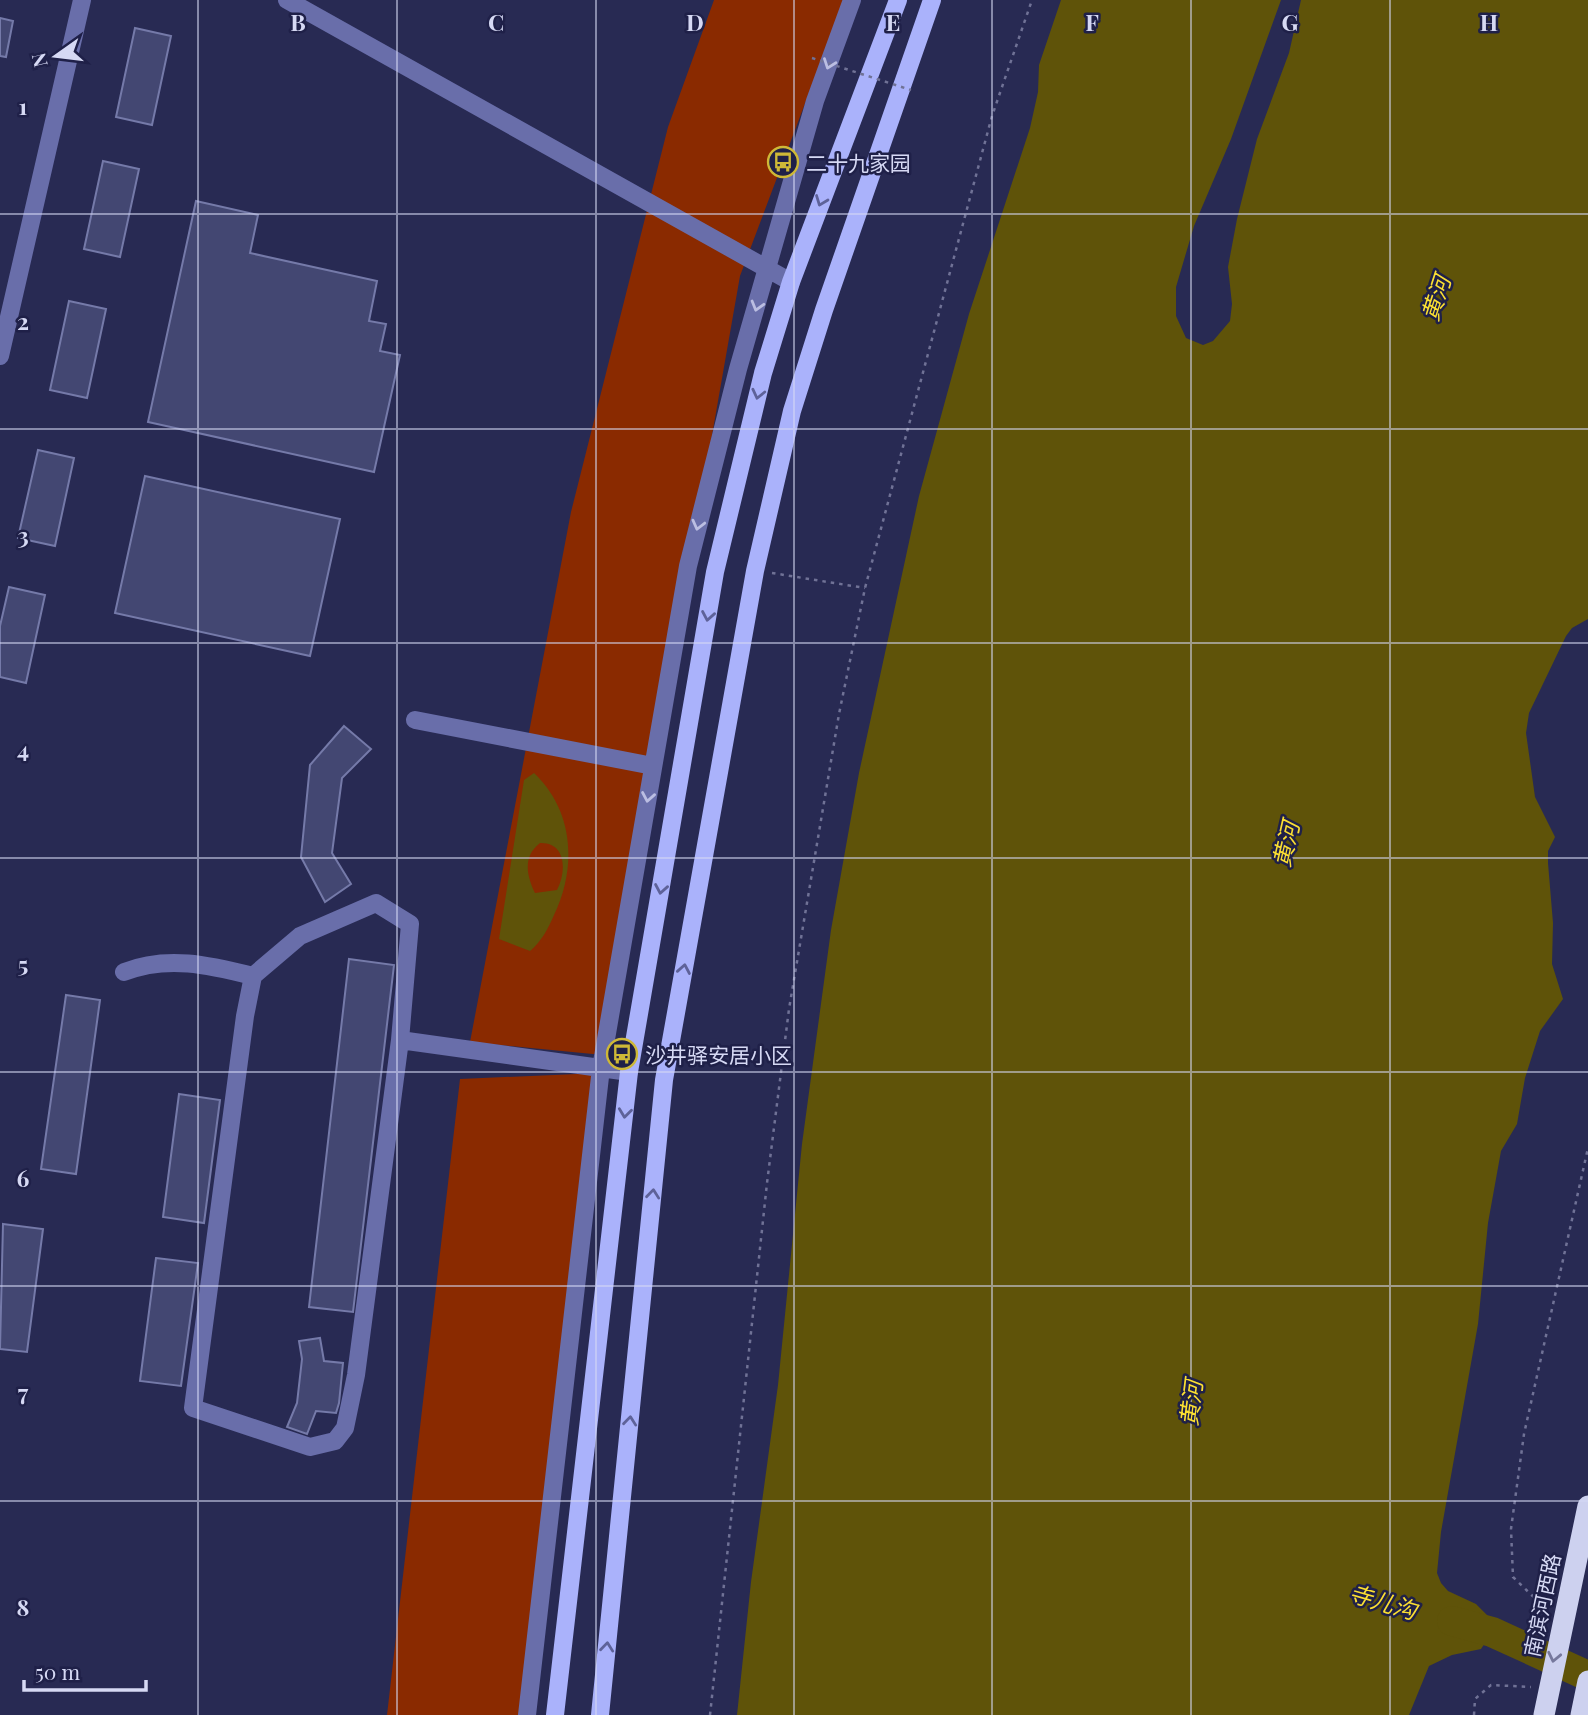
<svg xmlns="http://www.w3.org/2000/svg" width="1588" height="1715" font-family="'Playfair Display','Noto Sans SC',serif">
<rect width="100%" height="100%" fill="#282a53"/>
<!-- green -->
<path fill="#8a2a00" d="M714 0H844L740 276 603 1055 470 1042 571 512 668 127Z
M600 1073 521 1715H387L460 1079Z"/>
<!-- water -->
<path fill="#5f5309" fill-rule="evenodd" d="M1061 0H1281L1231 139 1194 226 1176 287V316L1186 338 1203 345 1213 341 1230 321 1232 304 1228 267 1237 219 1257 139 1289 53 1301 0H1588V619L1572 628 1566 636 1529 713 1526 733 1535 797 1555 837 1548 851V863L1553 923 1552 964 1563 999 1540 1031 1525 1078 1517 1124 1501 1151 1488 1223 1478 1324 1441 1532 1437 1573 1441 1583 1448 1591 1476 1604 1487 1615 1492 1632 1481 1649 1452 1655 1429 1666 1409 1715H737L751 1582 778 1385 802 1144 831 930 859 773 919 496 969 314 1030 128 1038 92 1039 65Z
M534 773C574 811 577 867 554 915 548 929 541 942 530 951L499 939 524 780ZM540 843C566 842 567 871 557 890L535 893C527 876 522 857 540 843Z"/>
<g fill="none" stroke-linecap="round" stroke-linejoin="round">
<!-- river -->
<path stroke="#5f5309" stroke-width="30" d="M1452 1621 1492 1632 1588 1676"/>
</g>
<!-- building -->
<path fill="#434772" stroke="#757aa9" stroke-width="2" d="M0 18 13 21 6 57 0 56Z
M135 28 171 36 152 125 116 117Z
M103 161 139 169 120 257 84 249Z
M196 201 258 215 250 253 377 281 369 321 386 324 380 351 400 355 374 472 148 422Z
M69 301 106 309 87 398 50 390Z
M38 450 74 458 55 546 18 538Z
M145 476 340 519 310 656 115 613Z
M9 587 45 595 26 683 0 677V626Z
M344 726 371 749 342 778 332 853 351 884 325 902 301 857 310 765Z
M349 959 394 965 353 1312 309 1307Z
M66 995 100 1000 76 1174 41 1169Z
M179 1094 220 1100 204 1223 163 1217Z
M3 1224 43 1229 27 1352 0 1349Z
M156 1258 198 1263 181 1386 140 1381Z
M320 1338 324 1361 343 1363 339 1403 336 1413 316 1411 307 1434 287 1427 297 1403 302 1359 299 1341Z"/>
<g fill="none" stroke-linecap="round" stroke-linejoin="round">
<!-- path -->
<path stroke="#707296" stroke-width="2.5" stroke-dasharray="3.5 5" stroke-linecap="butt" d="M772 573 865 588
M1546 1609 1513 1577 1511 1529 1524 1434 1588 1148
M710 1715 767 1183 789 1009 839 714 865 588 992 116 1032 0
M1474 1715 1475 1699 1491 1685 1531 1687"/>
<!-- minor -->
<path stroke="#696eaa" stroke-width="18" d="M287 0 791 282
M0 356 82 0
M415 720 653 766
M376 903 410 924 400 1040 356 1375 345 1428 335 1441 310 1447 193 1408 245 1016 253 976 300 936Z
M124 972C167 955 209 965 253 976
M400 1040 629 1072
M527 1715 601 1068 688 566 738 369 815 101 852 0"/>
<!-- major -->
<path stroke="#aab2fb" stroke-width="18" d="M555 1715 629 1072 715 572 763 373 791 282 898 0
M600 1715 664 1080 755 571 792 411 824 310 932 0"/>
<!-- highway -->
<path stroke="#cdd1ef" stroke-width="21" d="M1544 1715 1588 1506
M1581 1715 1588 1681"/>
<!-- path-bridge -->
<path stroke="#707296" stroke-width="2.5" stroke-dasharray="3.5 5" stroke-linecap="butt" d="M812 58 911 90"/>
</g>
<!-- one-way arrows -->
<defs><path id="oneway-chevron" d="M-2-3.5L2.5 0L-2 3.5" fill="none" stroke-width="1.6" stroke-linecap="round" stroke-linejoin="round" transform="scale(1.75)"/></defs>
<g stroke="#bbbee2">
<use href="#oneway-chevron" transform="translate(829 64) rotate(110)"/>
<use href="#oneway-chevron" transform="translate(757 306) rotate(106)"/>
<use href="#oneway-chevron" transform="translate(698 525) rotate(104)"/>
<use href="#oneway-chevron" transform="translate(648 797) rotate(100)"/>
</g>
<g stroke="#5e6299">
<use href="#oneway-chevron" transform="translate(821 201) rotate(111)"/>
<use href="#oneway-chevron" transform="translate(758 394) rotate(103)"/>
<use href="#oneway-chevron" transform="translate(708 616) rotate(100)"/>
<use href="#oneway-chevron" transform="translate(661 889) rotate(100)"/>
<use href="#oneway-chevron" transform="translate(684 969) rotate(-80)"/>
<use href="#oneway-chevron" transform="translate(625 1113) rotate(97)"/>
<use href="#oneway-chevron" transform="translate(653 1194) rotate(-84)"/>
<use href="#oneway-chevron" transform="translate(630 1421) rotate(-84)"/>
<use href="#oneway-chevron" transform="translate(607 1647) rotate(-84)"/>
</g>
<use stroke="#76789c" href="#oneway-chevron" transform="translate(1554 1657) rotate(102)"/>
<!-- grid -->
<path fill="none" stroke="#d6d9f4" stroke-width="2" stroke-opacity="0.55" d="M198 0V1715M397 0V1715M596 0V1715M794 0V1715M992 0V1715M1191 0V1715M1390 0V1715M0 214H1588M0 429H1588M0 643H1588M0 858H1588M0 1072H1588M0 1286H1588M0 1501H1588"/>
<!-- icons -->
<defs>
<g id="bus-ring" transform="scale(1.575)"><circle r="9.5" fill="#1f2048" stroke="#ceb837" stroke-width="1.5"/><path d="M-5-6H5V4H4V6H2V4H-2V6H-4V4H-5ZM-3.5-4V0h7V-4ZM-3.5 1.2v1.5H-2V1.2ZM2 1.2v1.5H3.5V1.2Z" fill="#ceb837"/></g>
</defs>
<g fill-rule="evenodd">
<use href="#bus-ring" x="783" y="162"/>
<use href="#bus-ring" x="622" y="1054"/>
</g>
<g text-anchor="middle" dominant-baseline="central" stroke-width="5" stroke-linejoin="round" paint-order="stroke">
<!-- poi labels -->
<g font-size="21" fill="#d6d9f4" stroke="#1f2048" text-anchor="start">
<text x="806" y="162">二十九家园</text>
<text x="645" y="1054">沙井驿安居小区</text>
</g>
<!-- street labels -->
<g font-size="21" fill="#d6d9f4" stroke="#1f2048">
<text transform="translate(1541 1605) rotate(-78)">南滨河西路</text>
</g>
<!-- water labels -->
<g font-size="23" font-style="italic" fill="#fbdf32" stroke="#1f2048">
<text transform="translate(1435 298) rotate(-72)">黄河</text>
<text transform="translate(1285 844) rotate(-77)">黄河</text>
<text transform="translate(1190 1403) rotate(-83)">黄河</text>
<text transform="translate(1383 1601) rotate(16)">寺儿沟</text>
</g>
</g>
<g font-size="23" text-anchor="middle" font-weight="bold" fill="#d6d9f4" stroke="#1f2048" stroke-width="5" stroke-linejoin="round" paint-order="stroke">
<text x="298" y="31">B</text>
<text x="496" y="31">C</text>
<text x="695" y="31">D</text>
<text x="893" y="31">E</text>
<text x="1092" y="31">F</text>
<text x="1290" y="31">G</text>
<text x="1489" y="31">H</text>
<text x="23" y="115">1</text>
<text x="23" y="330">2</text>
<text x="23" y="544">3</text>
<text x="23" y="758">4</text>
<text x="23" y="973">5</text>
<text x="23" y="1187">6</text>
<text x="23" y="1401">7</text>
<text x="23" y="1616">8</text>
</g>
<!-- north arrow -->
<g transform="translate(56 56) rotate(256)" stroke="#1f2048" stroke-width="5" paint-order="stroke">
<path d="M0-5L12 26L0 18L-12 26Z" fill="#d6d9f4"/>
<text y="-10" font-size="19" font-weight="bold" text-anchor="middle" fill="#d6d9f4">N</text>
</g>
<!-- scale -->
<path d="M24 1680v10h122v-10" fill="none" stroke="#d6d9f4" stroke-width="3.5"/>
<text x="35" y="1680" font-size="21" fill="#d6d9f4" stroke="#1f2048" stroke-width="5" paint-order="stroke">50 m</text>
</svg>
